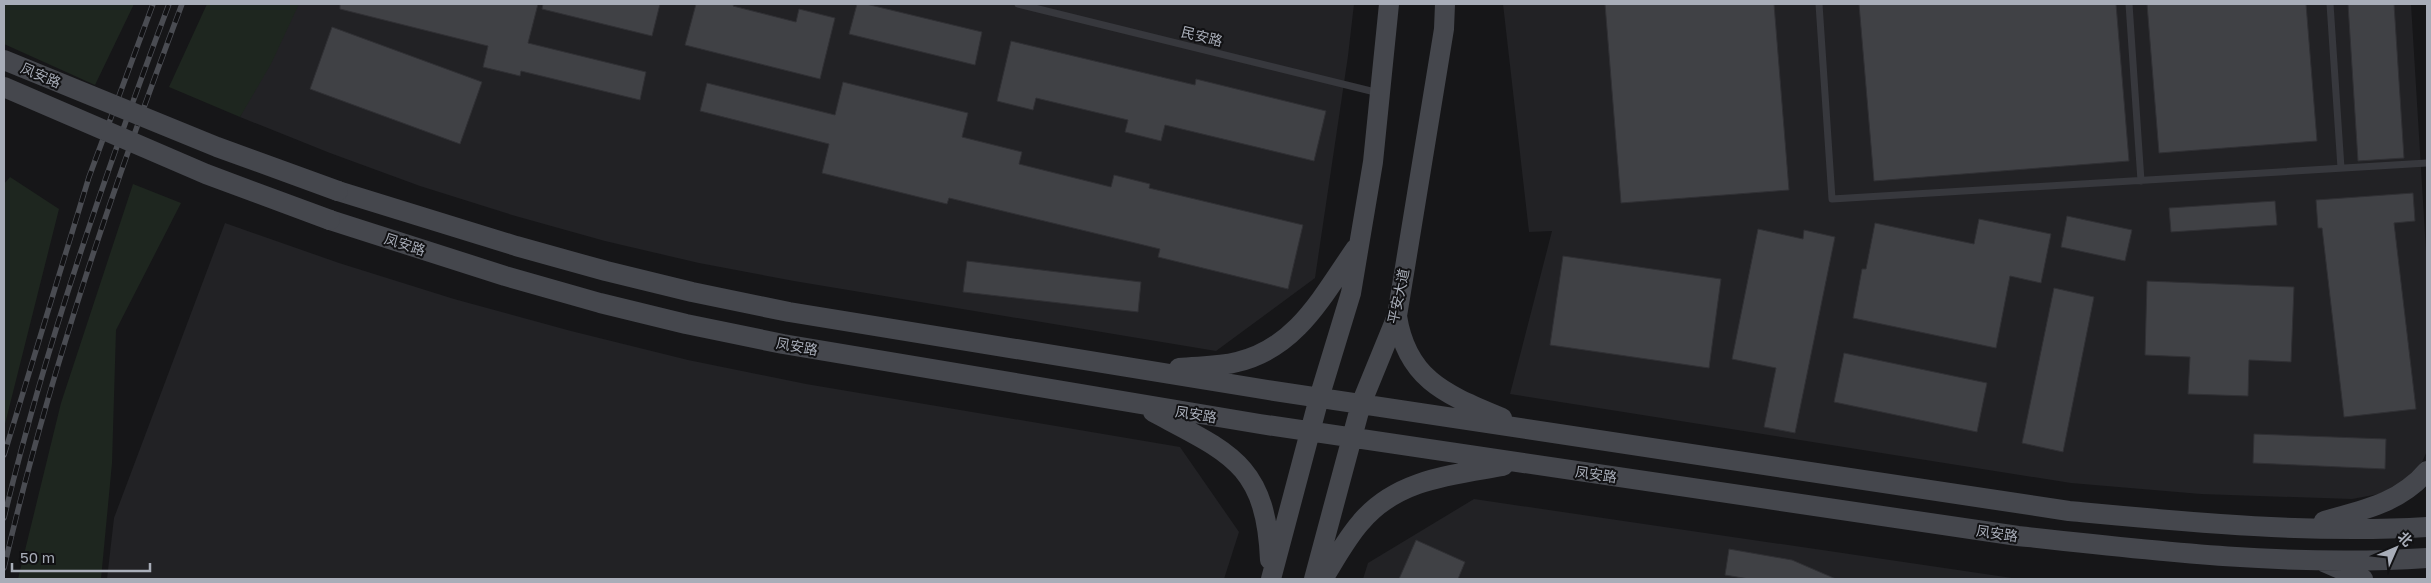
<svg xmlns="http://www.w3.org/2000/svg" width="2431" height="583" font-family="'Golos Text','Noto Sans SC',sans-serif">
<rect width="100%" height="100%" fill="#161618"/>
<!-- built -->
<path fill="#222225" d="M295 4H1354L1348 56 1315 278 1216 351 794 281 699 263 605 241 512 215 420 186 330 153 240 117Z
M1503 4H2411L2427 267V451L2422 462 2403 481 2379 494 2352 499 2201 494 2071 483 1510 394 1552 231 1529 232Z
M225 223 339 263 454 299 571 331 688 360 806 384 1180 447 1239 532 1224 579H107L114 518Z
M1474 499 2019 579H1363L1368 563Z"/>
<!-- green -->
<path fill="#1e261f" d="M4 4H134L95 85 4 44Z
M207 4H299L271 64 240 117 169 87Z
M10 177 59 209 4 428V184Z
M133 184 181 203 116 330 112 463 101 579H18L61 403Z"/>
<!-- building -->
<path fill="#404145" stroke="#303034" d="M340 4H538L528 43 646 72 640 100 521 71 520 76 483 67 488 46 340 9Z
M543 4H660L652 36 542 9Z
M696 4H734L733 6 796 22 799 9 835 18 820 79 685 45Z
M857 4H866L982 32 975 65 849 34Z
M1605 4H1774L1789 190 1621 203Z
M1859 4H2116L2129 161 1874 181Z
M2147 4H2306L2317 141 2159 153Z
M2348 4H2394L2404 158 2358 161Z
M332 27 482 82 460 144 310 89Z
M1011 41 1195 85 1196 79 1326 111 1314 161 1165 125 1161 141 1125 132 1128 120 1036 98 1033 110 997 101Z
M843 82 968 113 962 137 1022 152 1019 164 1111 187 1114 175 1150 184 1149 188 1303 225 1288 289 1158 257 1160 249 949 198 947 204 822 173 829 144 700 111 707 83 835 115Z
M2413 193 2415 221 2394 223 2416 409 2344 417 2322 228H2318L2316 200Z
M2275 201 2277 225 2171 232 2169 208Z
M2067 216 2132 230 2125 261 2061 247Z
M1979 219 2051 234 2041 283 2010 276 1996 348 1853 318 1862 269H1866L1875 223 1974 244Z
M1758 229 1803 239 1804 230 1835 237 1795 433 1764 427 1776 368 1732 359Z
M1563 256 1721 279 1709 368 1550 345Z
M967 261 1141 282 1138 312 963 292Z
M2147 281 2294 287 2291 362 2249 360 2248 396 2188 394 2190 357 2145 355Z
M2054 288 2094 297 2063 452 2022 443Z
M1844 353 1987 383 1977 432 1834 402Z
M2254 434 2386 439 2385 469 2253 463Z
M1416 540 1465 562 1458 579H1399Z
M1729 549 1792 560 1836 579H1749L1725 575Z"/>
<g fill="none" stroke-linecap="round" stroke-linejoin="round">
<!-- lane -->
<path stroke="#37383d" stroke-width="7" d="M1018 4 1379 93
M1819 4 1832 199 2427 163
M2129 4 2141 181
M2330 4 2341 168"/>
<!-- secondary -->
<path stroke="#45474d" stroke-width="20" d="M338 191 516 246 606 271 692 292 789 312 1268 390 2069 511C2187 522 2308 534 2427 527
M330 220 505 276 600 303 686 324 783 344 1260 424 2018 536C2153 551 2291 567 2427 558
M1397 316C1407 381 1448 395 1502 418
M1179 368C1198 366 1218 367 1237 362 1297 348 1323 295 1356 248
M1153 412C1230 453 1266 464 1270 560
M2324 521C2363 510 2400 503 2427 471
M2324 562 2363 579
M1271 579 1319 398 1351 293 1373 162 1389 4
M1314 579 1361 404 1397 316 1444 29 1445 4
M1323 579C1335 560 1346 539 1361 522 1397 479 1452 475 1503 466"/>
<!-- rail casing -->
<g stroke="#4a4c52" stroke-width="5.5">
<path id="rail" d="M4 455 89 177 153 4
M4 518C46 343 106 172 169 4
M4 568C48 376 113 188 182 4"/>
</g>
<!-- rail -->
<use href="#rail" stroke="#111113" stroke-width="4" stroke-dasharray="11" stroke-linecap="butt"/>
<!-- secondary-bridge -->
<path stroke="#45474d" stroke-width="20" d="M4 60 217 147 338 191
M4 87 206 174 330 220"/>
</g>
<g text-anchor="middle" dominant-baseline="central" stroke-width="4" stroke-linejoin="round" paint-order="stroke">
<!-- street labels -->
<g font-size="14" fill="#a8adb8" stroke="#111113">
<text transform="translate(1202 36) rotate(14)">民安路</text>
<text transform="translate(41 75) rotate(23)">凤安路</text>
<text transform="translate(405 244) rotate(18)">凤安路</text>
<text transform="translate(1398 296) rotate(-78)">平安大道</text>
<text transform="translate(797 346) rotate(10)">凤安路</text>
<text transform="translate(1196 414) rotate(9)">凤安路</text>
<text transform="translate(1596 474) rotate(8)">凤安路</text>
<text transform="translate(1997 533) rotate(8)">凤安路</text>
</g>
</g>
<!-- border -->
<rect width="2431" height="583" fill="none" stroke="#a8adb8" stroke-width="10"/>
<!-- north arrow -->
<g transform="translate(2396 548) rotate(45)" stroke="#111113" stroke-width="4" paint-order="stroke">
<path d="M0-4L9 19L0 12L-9 19Z" fill="#a8adb8"/>
<text y="-8" font-size="14" font-weight="bold" text-anchor="middle" fill="#a8adb8">北</text>
</g>
<!-- scale -->
<path d="M12 563v8h138v-8" fill="none" stroke="#a8adb8" stroke-width="2.5"/>
<text x="20" y="563" font-size="15" fill="#a8adb8" stroke="#111113" stroke-width="4" paint-order="stroke">50 m</text>
</svg>
